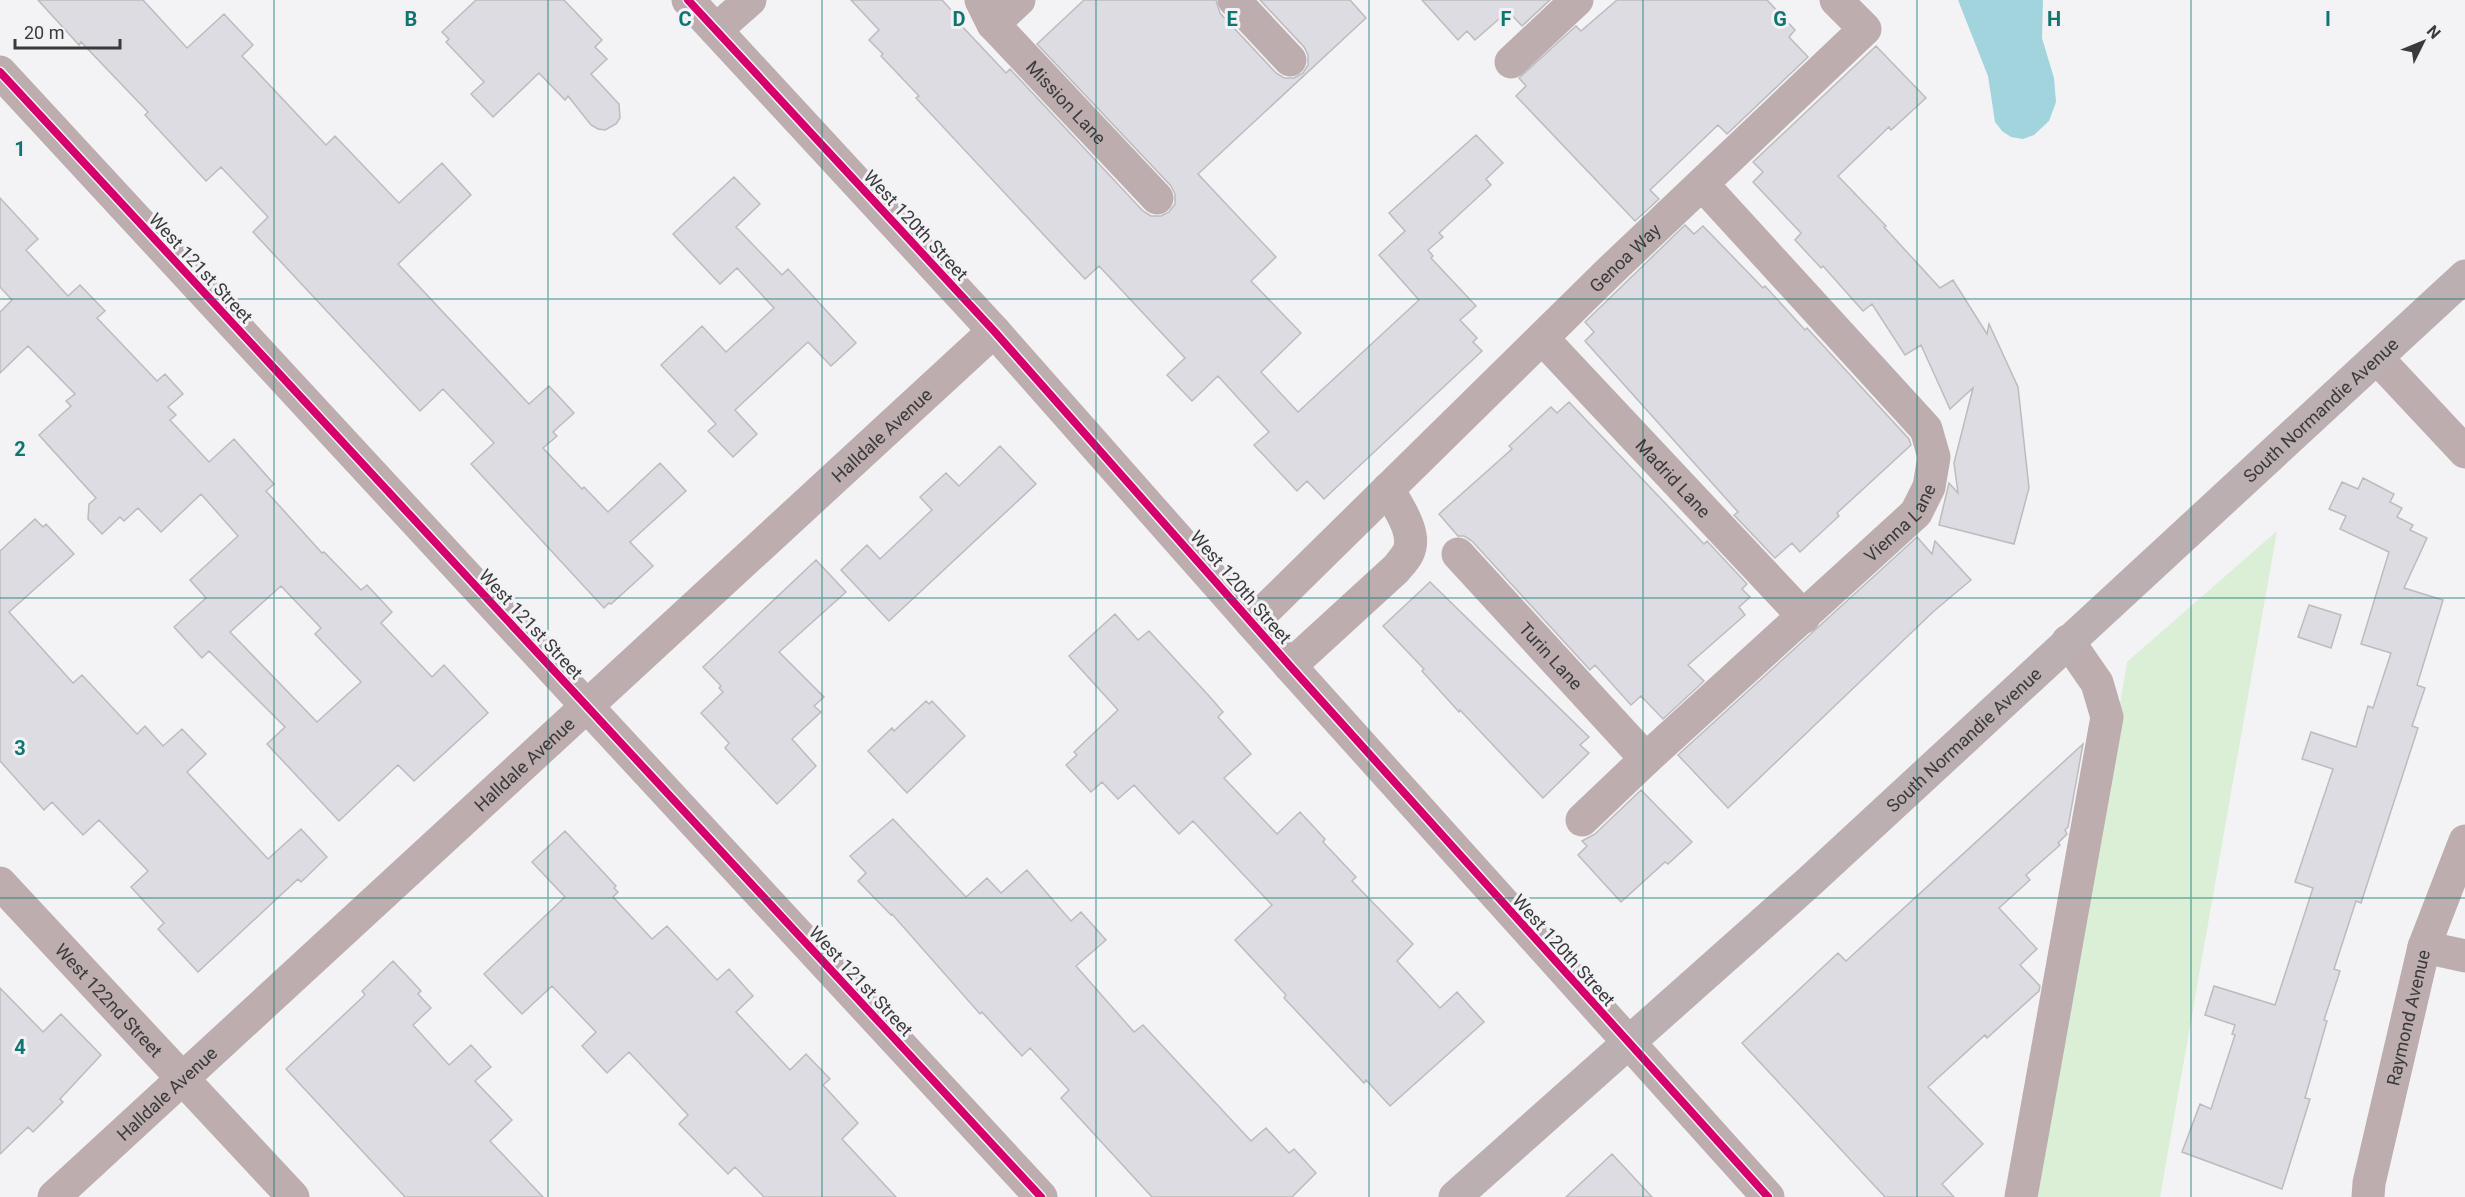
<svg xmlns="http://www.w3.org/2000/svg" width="2465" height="1197" font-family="Roboto,sans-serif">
<rect width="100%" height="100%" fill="#f3f3f5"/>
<!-- green -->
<path fill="#dbeed6" d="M2277 531 2160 1197H2038L2127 662Z"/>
<!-- water -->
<path fill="#a1d4dc" d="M1958 0H2043L2042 38 2054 78 2056 102 2049 121 2034 135 2023 139 2011 137 2002 131 1995 122 1988 76Z"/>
<!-- building -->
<path fill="#dcdce2" stroke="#bcbcbe" stroke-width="1.5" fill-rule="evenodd" d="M38 0H143L187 48 224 14 253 45 242 56 326 145 335 136 399 203 442 163 471 195 398 264 529 404 549 386 574 413 553 432 557 436 543 448 582 489 584 487 608 512 660 463 686 491 630 542 653 566 611 604 609 603 604 608 471 464 494 443 443 389 420 411 253 232 268 217 221 167 206 181 145 115 148 112 81 42 79 45Z
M476 0H564L602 40 595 47 607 59 591 74 619 104 620 118 616 124 605 130 598 129 591 125 568 96 565 100 539 73 493 117 471 94 484 82 446 42 449 39 442 32Z
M851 0H942L961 21 959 23 1006 73 1010 69 1143 211 1151 216H1161L1169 212 1175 204V194L1171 186 1037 44 1084 0H1216L1220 13 1276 73 1284 78H1294L1303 73 1308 65V55L1304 47 1260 0H1350L1366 18 1198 174 1276 257 1251 281 1301 333 1261 372 1298 412 1419 300 1379 255 1405 231 1389 213 1476 135 1503 163 1486 179 1491 185 1439 233 1443 237 1428 250 1433 256 1431 258 1476 306 1460 320 1477 338 1473 342 1482 351 1324 499 1307 481 1297 491 1254 445 1269 432 1218 376 1192 401 1167 375 1185 358 1099 266 1085 279 916 98 919 96 881 56 883 54 869 40 879 30Z
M1422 0H1550L1522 26 1508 11 1475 40 1467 31 1458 40Z
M1617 0H1767L1795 30 1789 37 1808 57 1727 134 1718 125 1650 190 1659 199 1635 221 1516 96 1526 86 1519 78 1576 26 1581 31Z
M1876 46 1926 98 1891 130 1889 127 1838 176 1886 226 1884 227 1940 288 1953 280 1987 334 1989 324 2018 387 2029 488 2014 544 1939 525 1949 483 1958 493 1954 463 1973 388 1950 409 1921 345 1905 355 1872 304 1863 311 1823 266 1821 268 1795 240 1801 233 1753 182 1763 172 1753 162Z
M734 177 760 204 736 227 782 275 788 269 856 343 831 366 808 342 735 410 757 434 733 457 708 431 716 424 661 365 702 326 726 352 774 308 737 268 720 284 673 234Z
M0 198 38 239 26 250 68 296 80 285 105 311 97 318 157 381 165 374 183 394 168 407 176 415 170 420 209 462 234 439 274 484 266 491 322 553 324 552 361 590 367 585 392 612 381 623 432 677 444 665 488 713 414 781 398 765 339 821 267 744 285 727 209 651 202 658 174 627 206 598 190 580 238 536 201 494 161 532 138 508 124 521 120 517 102 534 88 519 89 504 96 498 39 435 71 406 66 401 75 394 28 346 0 373V312L12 300 0 287ZM281 586 321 628 315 634 361 682 317 722 230 632Z
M1685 225 1694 234 1703 226 1763 288 1765 286 1805 330 1807 328 1909 439 1911 445 1837 513 1839 516 1800 552 1792 543 1775 558 1734 515 1738 512 1585 341 1594 332 1585 322Z
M1569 402 1704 544 1707 541 1747 584 1742 589 1750 597 1739 607 1745 615 1688 665 1704 681 1663 719 1641 696 1631 705 1595 665 1590 670 1472 541 1464 536H1458L1439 514 1512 449 1509 446 1551 407 1557 413Z
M1000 446 1036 484 889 621 841 570 867 545 880 559 932 510 920 497 946 473 959 486Z
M2363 478 2394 494 2390 502 2402 508 2397 517 2413 525 2410 530 2427 538 2404 588 2443 600 2417 685 2425 688 2412 726 2418 728 2361 903 2356 901 2334 969 2340 971 2324 1020 2327 1021 2305 1098 2310 1099 2282 1189 2182 1152 2200 1104 2211 1109 2235 1035 2232 1034 2235 1025 2205 1015 2214 986 2275 1005 2313 888 2295 882 2333 769 2302 759 2311 732 2356 747 2368 706 2373 708 2391 653 2361 644 2389 552 2340 529 2346 516 2329 509 2342 482 2358 489Z
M35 519 43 527 46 524 74 554 9 612 73 683 82 675 137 734 145 726 163 746 182 729 206 754 187 772 268 859 301 829 327 857 301 882 298 879 198 972 158 929 164 923 131 887 148 871 99 820 83 835 52 802 44 810 0 761V551Z
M1917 537 1932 554 1935 541 1971 580 1934 611 1728 808 1678 755Z
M816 560 846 592 779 652 824 697 814 706 821 712 792 739 816 766 777 804 725 748 729 743 701 713 723 692 719 688 721 686 703 667Z
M1430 582 1589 737 1580 745 1589 753 1543 798 1460 710 1459 712 1422 671 1424 669 1383 626Z
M2309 605 2341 615 2331 648 2298 637Z
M1115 614 1138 640 1149 631 1210 697 1223 712 1218 717 1251 754 1224 778 1277 834 1300 812 1325 839 1323 842 1356 877 1352 881 1413 944 1397 961 1440 1008 1457 992 1484 1022 1390 1106 1366 1080 1364 1083 1284 998 1286 995 1235 940 1272 905 1193 821 1179 834 1134 785 1118 799 1102 782 1091 792 1066 765 1077 755 1074 752 1118 710 1069 656Z
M926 701 929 704 932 701 965 736 907 793 868 751 892 728 894 731Z
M2083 744 2068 827 2065 830 2067 834 2058 843 2060 845 2026 875 2030 880 1999 908 2037 949 2020 965 2040 986 2039 991 1987 1038 1985 1035 1928 1087 1983 1144 1942 1184 1954 1197H1885L1742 1043 1838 953 1846 961Z
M1641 790 1692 842 1668 864 1665 862 1621 902 1578 855 1587 846 1582 841 1595 834Z
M893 819 966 897 987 878 1001 893 1027 870 1071 921 1081 912 1106 940 1076 966 1134 1032 1143 1025 1251 1141 1266 1128 1289 1153 1294 1149 1316 1173 1292 1197H1152L1061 1098 1069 1090 1030 1048 1022 1056 982 1012 980 1014 892 914 891 915 858 881 866 873 850 856Z
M565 831 616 886 614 888 618 892 613 897 652 939 667 926 717 980 729 969 753 996 736 1012 790 1070 806 1054 830 1079 823 1085 858 1123 842 1139 896 1197H764L735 1167 728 1174 679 1124 688 1115 629 1052 607 1073 582 1046 596 1032 552 986 522 1014 484 974 565 897 532 862Z
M393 961 421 991 418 994 431 1008 413 1025 449 1065 471 1045 491 1067 475 1081 512 1120 490 1141 543 1197H405L286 1069 365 995 362 991Z
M0 988 43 1032 61 1014 101 1055 60 1099 63 1102 33 1132 28 1127 0 1154Z
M1612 1154 1652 1197H1566Z"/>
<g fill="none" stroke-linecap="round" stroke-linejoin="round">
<!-- minor -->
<g stroke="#bdadae" stroke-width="33">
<path d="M688 0 994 331 1290 666 1768 1197"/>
<path id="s1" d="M981 0 993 24 1157 198"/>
<path d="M1234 0 1290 60"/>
<path d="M993 24 1019 0"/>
<path d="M716 30 750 0"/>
<path d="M1511 62 1577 0"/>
<path d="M0 72 1041 1197"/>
<path id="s2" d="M1542 338 1804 617"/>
<path d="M2377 358 2465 452"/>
<path id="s3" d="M1458 554 1646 759"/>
<path id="s4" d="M1252 623 1609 272 1865 29 1836 0"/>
<path d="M1290 666 1396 569C1400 564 1405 559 1408 553 1418 533 1397 506 1388 489"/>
<path id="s5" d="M1582 820 1646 759 1916 513 1929 487 1934 457 1926 429 1702 184"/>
<path id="s6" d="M0 883 293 1197"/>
<path d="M2424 947 2465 956"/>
<path id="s7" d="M54 1197 994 331"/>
<path d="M2021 1197 2107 717 2097 683 2068 641"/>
<path id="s8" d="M2368 1197 2369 1183 2424 947 2465 841"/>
</g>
<!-- major -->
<path stroke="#bcafb1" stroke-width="33" id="s9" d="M1455 1197 1809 882 2465 276"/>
<!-- cycleway casing -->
<g stroke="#f2f2f6" stroke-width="11">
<path id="cycleway" d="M688 0 994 331 1290 666 1768 1197
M0 72 1041 1197"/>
</g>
<!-- cycleway -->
<use href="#cycleway" stroke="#d6006c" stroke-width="8"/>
</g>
<!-- grid -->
<path fill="none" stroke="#0f766e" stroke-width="1.5" stroke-opacity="0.55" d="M274 0V1197M548 0V1197M822 0V1197M1096 0V1197M1369 0V1197M1643 0V1197M1917 0V1197M2191 0V1197M0 299H2465M0 598H2465M0 898H2465"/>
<g text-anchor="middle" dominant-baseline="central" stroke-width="6" stroke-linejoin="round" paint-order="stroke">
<!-- street labels -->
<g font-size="18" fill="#3a3a3b" stroke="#f2f2f6">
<text stroke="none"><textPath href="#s1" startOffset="134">Mission Lane</textPath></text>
<text transform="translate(916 225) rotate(47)">West 120th Street</text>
<text stroke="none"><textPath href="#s4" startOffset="522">Genoa Way</textPath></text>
<text transform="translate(201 268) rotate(47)">West 121st Street</text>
<text stroke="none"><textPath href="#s9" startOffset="1170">South Normandie Avenue</textPath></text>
<text stroke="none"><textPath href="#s7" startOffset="1125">Halldale Avenue</textPath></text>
<text stroke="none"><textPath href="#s2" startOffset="192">Madrid Lane</textPath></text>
<text stroke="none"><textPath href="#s5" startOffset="436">Vienna Lane</textPath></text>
<text transform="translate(1241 587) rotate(49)">West 120th Street</text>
<text transform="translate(531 624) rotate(47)">West 121st Street</text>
<text stroke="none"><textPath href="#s3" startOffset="138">Turin Lane</textPath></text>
<text stroke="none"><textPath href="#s9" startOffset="684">South Normandie Avenue</textPath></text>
<text stroke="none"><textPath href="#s7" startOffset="639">Halldale Avenue</textPath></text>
<text transform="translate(1564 950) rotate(48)">West 120th Street</text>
<text transform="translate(861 981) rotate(47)">West 121st Street</text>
<text stroke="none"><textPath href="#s6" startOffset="160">West 122nd Street</textPath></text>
<text stroke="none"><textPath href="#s8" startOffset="184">Raymond Avenue</textPath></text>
<text stroke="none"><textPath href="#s7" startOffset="153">Halldale Avenue</textPath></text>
</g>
</g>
<g font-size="20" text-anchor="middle" font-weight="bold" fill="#0f766e" stroke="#f2f2f6" stroke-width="6" stroke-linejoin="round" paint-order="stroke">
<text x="411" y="26">B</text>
<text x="685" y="26">C</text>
<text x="959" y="26">D</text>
<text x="1232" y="26">E</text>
<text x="1506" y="26">F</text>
<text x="1780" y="26">G</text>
<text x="2054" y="26">H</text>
<text x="2328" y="26">I</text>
<text x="20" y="156">1</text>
<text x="20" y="456">2</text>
<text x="20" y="755">3</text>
<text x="20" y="1054">4</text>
</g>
<!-- north arrow -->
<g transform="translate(2423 42) rotate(47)" stroke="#f2f2f6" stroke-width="4.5" paint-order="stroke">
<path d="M0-4.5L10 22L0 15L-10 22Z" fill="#3a3a3b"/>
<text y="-9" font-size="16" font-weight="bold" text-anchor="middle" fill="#3a3a3b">N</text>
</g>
<!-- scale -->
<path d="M15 39v9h105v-9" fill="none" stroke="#3a3a3b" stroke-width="3"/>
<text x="24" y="39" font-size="18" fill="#3a3a3b" stroke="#f2f2f6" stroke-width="4.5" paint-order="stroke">20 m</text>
</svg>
